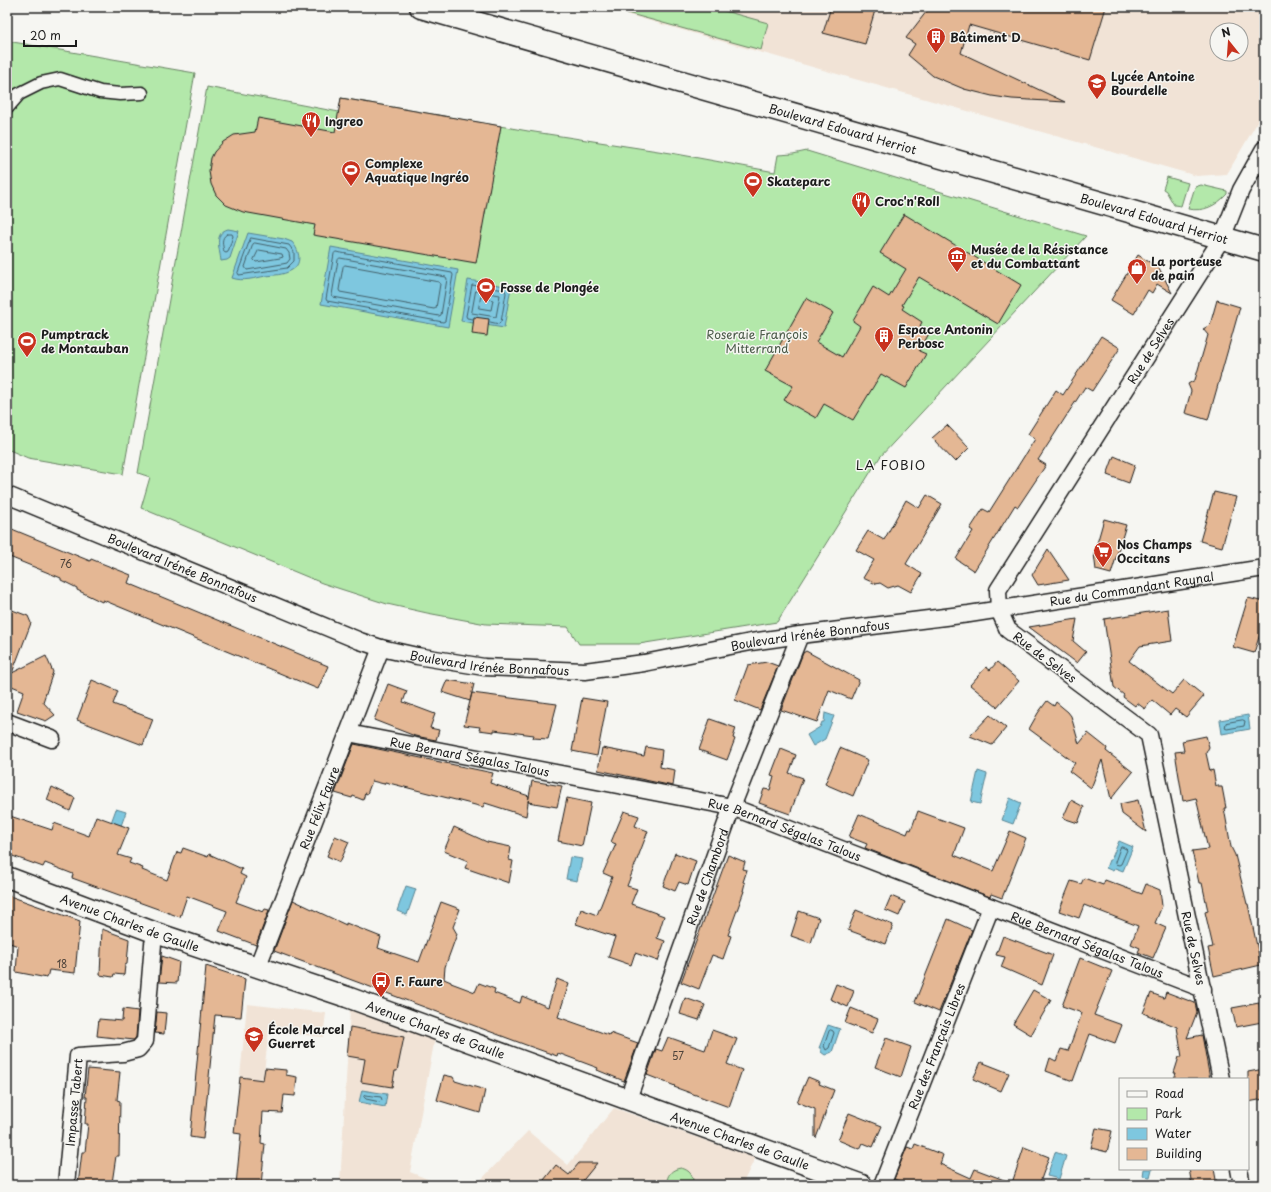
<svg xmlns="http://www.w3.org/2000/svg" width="1271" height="1192" font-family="'Playpen Sans',sans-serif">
<rect width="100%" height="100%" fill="#f6f6f2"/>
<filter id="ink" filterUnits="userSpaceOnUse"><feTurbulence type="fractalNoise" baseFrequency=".025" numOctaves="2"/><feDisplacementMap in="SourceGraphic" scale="8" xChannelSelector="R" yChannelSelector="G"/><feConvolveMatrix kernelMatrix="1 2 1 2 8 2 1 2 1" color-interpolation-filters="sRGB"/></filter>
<g filter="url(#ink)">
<!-- built -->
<path fill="#f1e3d6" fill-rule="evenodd" d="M601 7H1264V111L1227 174 1197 176ZM1217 30H1241V54H1217Z
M247 1004 326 1013 323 1037 269 1031 263 1080 240 1077Z
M350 1009 435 1038 410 1172 442 1185H340Z
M614 1108 755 1158 742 1185H476L528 1131 568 1165Z"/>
<!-- green -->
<path fill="#b3e8aa" stroke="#688263" d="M605 7H710L768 23 761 50Z
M7 41 195 73 123 474 28 458 7 449Z
M207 87 339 112 341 98 528 131 671 153 775 172 778 155 793 154 807 151 1086 236 880 457 777 622 639 644H579L568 627 486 624 427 613 387 604 322 583 141 508 150 477 138 473Z
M1167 177 1188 183 1181 206 1174 205 1166 191 1163 189Z
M1201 185 1227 191V194C1216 206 1204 212 1188 209L1195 187Z
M681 1168C690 1170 694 1176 693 1185H667C666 1175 672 1169 681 1168Z"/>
<!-- water -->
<path fill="#7ec7df" stroke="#578391" d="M228 229 239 231 230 258 227 260 221 261C220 250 213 233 228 229Z
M248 233 284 239 292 242C300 251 303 265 290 271 283 275 274 275 266 276 255 278 243 282 232 278Z
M331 247 458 270 448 327 321 304Z
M468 280 511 287 504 328 461 321Z
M825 713 834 716 825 739 813 746 807 735 820 727 822 722H824Z
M1248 715 1250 729 1222 734 1220 720Z
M978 771 987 774 980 804 971 802Z
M1010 798 1021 803 1013 824 1002 820Z
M116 809 126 812 118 834 108 831Z
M1119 841 1133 847 1123 871 1115 868 1113 871 1106 868 1109 860H1111Z
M570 857 582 859 577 881 566 879Z
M406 886 416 889 407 915 397 911Z
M828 1025 840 1029 832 1052 825 1055 821 1052V1048H819Z
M362 1090 387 1094 385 1107 359 1102Z
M1055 1152 1066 1156 1059 1179 1047 1176Z
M1144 1169H1152L1150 1177 1143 1176Z"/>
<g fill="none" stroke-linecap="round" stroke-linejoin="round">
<!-- shore -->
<path stroke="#43606a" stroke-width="1" d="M227 234H232L233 236 228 252 226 253 224 252C223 245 220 238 227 234Z
M251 238 289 245 294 252V261L287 268 239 275 238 273Z
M255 243 286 249 289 253 290 259 287 263 282 264 247 270 245 267 253 244Z
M259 250 282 254 283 257 280 258 256 262 254 260Z
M336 252 452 273 453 275 445 321 443 322 327 301 326 299 334 254Z
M340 258 446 277 447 279 441 315 439 316 333 297 332 295 338 260Z
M345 265 439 282 440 284 436 308 434 309 340 292 339 290 343 267Z
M476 291 500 295 496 317 472 313Z
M481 297 493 300 491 310 479 308Z
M473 319 467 318 466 316 472 285 505 290 506 293 501 322 499 324 490 322
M1243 720 1245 721 1244 726 1227 729 1225 728 1226 723Z
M1122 847 1126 849 1127 850 1121 864 1119 865 1115 864V862L1120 848Z
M831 1030 833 1031 834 1033 829 1048 826 1050 824 1046 829 1031Z
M365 1095 381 1097 382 1100 380 1102 366 1099 364 1097Z"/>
</g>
<!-- building -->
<path fill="#e4b794" stroke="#1c1c1c" d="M831 7H876L865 44 823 33Z
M930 7H1106L1090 60 969 25 961 53 1065 102 1012 99 992 96 964 89 933 76 908 55 915 44 906 38Z
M341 98 501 126 476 263 313 235 315 225 243 212 226 205 216 195 211 184 209 171 211 158 214 152 223 142 234 135 255 132 258 118 335 132Z
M904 214 1021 285 998 324 919 277 902 305 904 306 902 309 922 322 920 326 930 332 919 351 926 354 906 388 881 374 853 420 824 404 816 418 784 400 793 386 765 371 806 298 833 313 816 342 842 357 860 326 853 321 873 287 889 297 906 269 880 253Z
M1138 255 1159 268 1172 293 1157 284 1152 293 1148 290 1134 314 1111 300Z
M1217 300 1240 307 1208 420 1185 413 1191 391 1188 384 1195 380 1208 335 1203 329 1210 325Z
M474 317 489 319 487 336 472 334Z
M1101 336 1120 348 1092 391 1085 387 1038 460 1046 465 1018 507 1015 505 974 571 956 559 973 531 970 529 983 509 989 512 1035 439 1028 434 1056 390 1063 395Z
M947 425 969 448 955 462 932 438Z
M1114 456 1135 465 1129 483 1107 475Z
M1214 492 1236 497 1222 547 1200 541Z
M927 495 942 504 906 564 922 574 911 592 898 585 888 588 880 583 876 584 863 578 874 560 856 550 868 531 884 540 906 500 919 508Z
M1104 519 1126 525 1111 574 1096 570 1094 554Z
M7 527 90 561 91 559 131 575 128 583 328 666 318 689 103 600 102 602 77 590V588L61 580V578L7 556Z
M1048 549 1069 580 1038 585 1032 575Z
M1248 598 1264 602V621L1254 653 1233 647Z
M7 608 28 616 31 623 12 673 46 656 53 672 43 702 55 715 46 721 17 711 24 691 7 684Z
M1168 609 1172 641 1140 646 1129 661 1172 694 1184 680 1204 696 1186 717 1175 709 1170 715 1152 700 1145 709 1137 703 1135 706 1123 697 1124 695 1114 687 1104 619Z
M1077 619 1073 641 1086 652 1077 663 1029 627Z
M806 651 859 680 851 699 829 690 817 722 781 710 803 653Z
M767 662 778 666 760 710 735 700 748 665Z
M997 662 1019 681 997 707 970 685 986 667 990 670Z
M92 680 118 691 113 704 153 719 143 745 77 720Z
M447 680 474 684 470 701 442 692Z
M388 684 407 691 403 702 435 714 430 728 439 730 436 740 415 736 374 720Z
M472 693 557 704 548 739 533 738 534 735 494 730V732L479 730 480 727 464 725Z
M582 698 607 702 597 756 572 751Z
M1047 701 1054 706 1056 702 1068 712 1071 716 1079 744 1088 733 1107 748 1106 751 1133 772 1111 799 1102 760 1091 788 1069 771 1075 763 1029 729 1038 713Z
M990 715 1006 728 992 745 970 736Z
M710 719 736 728 733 738 735 739 727 760 699 750Z
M1206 736 1209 747 1206 753 1210 771 1213 770 1216 786 1218 785V787H1222L1226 808H1224L1231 847 1235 855 1247 904H1248L1261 965 1214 976 1208 948 1213 947 1205 912 1208 911 1202 883H1199L1192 851 1208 849 1196 798 1183 801 1175 752 1184 751 1182 741Z
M354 744 493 773 490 783 529 796 526 816 485 803 483 807 385 782 384 784 372 781 367 794 365 793 363 800 353 796 352 798 335 793Z
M646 747 662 750 660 767 675 770 673 786 598 770 602 748 644 756Z
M840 748 868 760 853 796 825 784Z
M781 749 796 755 789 773 803 778 790 814 759 803 764 789 770 790 774 776 771 775Z
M532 781 562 786 557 807 528 802Z
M52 787 75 798 70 811 47 800Z
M567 798 591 803 582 846 558 841Z
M1071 800 1084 807 1078 823 1063 818Z
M1138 800 1146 832 1122 814 1120 804Z
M624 811 639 816 635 826 648 831 627 886 637 889 631 904 664 916 657 938 665 941 658 961 635 953 631 965 608 957 615 937 576 924 581 909 597 915 612 877 603 873 616 844 611 842Z
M918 811 964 828 954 855 993 871 1010 831 1026 838 1002 898 991 894 990 897 865 848 867 844 849 837 859 814 907 834 909 829 911 830Z
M7 815 52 830 54 823 89 836 96 816 129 828 118 855 131 859 129 863 143 868 142 870 167 880 177 852 181 853 183 848 208 857 209 854 242 869 240 874 246 877 236 902 263 912 265 909 269 910 256 945 219 931 227 911 187 896 180 917 72 878 73 874 45 863 43 867 7 854Z
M454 827 487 842 511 847 509 860 513 861 509 883 465 868 468 861 444 851Z
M335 836 349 842 340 862 327 856Z
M675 853 696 861 688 885 679 882 675 891 663 886Z
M728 855 745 862 743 869 747 870 743 882 745 883 743 891H744L728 935 731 936 723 959 712 955 699 989 681 982Z
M1084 878 1103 885 1105 880 1142 894 1146 884 1160 890 1162 906 1155 923 1166 928 1153 958 1138 952 1140 948 1131 944 1138 926 1084 905 1079 918 1059 911 1071 881 1081 884Z
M7 895 80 921 75 973 49 970 47 978 16 972 18 946 7 942Z
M891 896 905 902 899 916 885 910Z
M293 900 346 925V923L381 937 378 948 419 962 441 902 460 909 453 927 457 934 445 967 444 979 451 982V983L475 992 479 983 495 989 494 993 520 1003 522 996 548 1007 557 979 569 984 558 1017 609 1035 610 1033 638 1043 624 1081 597 1070 598 1068 558 1053 557 1056 526 1045 274 951Z
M856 910 893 925 886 944 848 930Z
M799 911 819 918 811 943 791 936Z
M948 919 972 930 939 1012 915 1002Z
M102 929 129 939 127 964 125 965 124 975 114 974 113 977 100 975Z
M1003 936 1053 955 1042 985 1001 967 1005 957 996 955Z
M162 956 179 962 177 983 159 982Z
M1080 958 1112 971 1094 1015 1122 1025 1115 1043 1090 1034 1073 1081 1046 1071 1050 1058 1056 1061 1061 1049 1068 1051 1082 1013 1062 1006Z
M206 966 245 979 241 1017 215 1015 203 1139 190 1137Z
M836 984 854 991 848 1007 830 999Z
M1033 990 1051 1000 1031 1035 1013 1024Z
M1166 992 1195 1003 1197 1012 1187 1038 1202 1035 1210 1079H1174L1176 1073H1174L1179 1057H1182L1177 1027 1143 1013 1151 993 1164 998Z
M685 998 705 1005 699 1020 680 1014Z
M1259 1003 1262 1022 1236 1027 1232 1008Z
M851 1008 878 1019 872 1033 845 1023Z
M123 1009 138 1011 136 1037 134 1040 97 1036 99 1019 122 1021Z
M157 1012 166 1013 164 1034 155 1033Z
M350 1027 404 1037 397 1071H395L392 1087 361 1082 365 1059 347 1056Z
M712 1030 737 1039 727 1064 742 1070 729 1107 674 1087 675 1086 647 1075 656 1049 662 1051 668 1037 705 1050Z
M886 1038 911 1047 901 1077 875 1067Z
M981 1062 1009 1073 1001 1091 973 1079Z
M265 1068 286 1070V1075L297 1077 295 1096 284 1095 282 1113 263 1112 261 1143 265 1144 261 1185H236L241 1134 234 1133 240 1077 263 1080Z
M88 1069 120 1072 117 1100 120 1101 119 1156H116L112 1183 111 1185H78L82 1152H85L88 1124H85L87 1097H85Z
M1264 1069V1099L1248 1102V1072Z
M444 1075 453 1077 455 1081 485 1090 480 1113 437 1100Z
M808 1077 820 1082 819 1084 834 1090 816 1138 815 1137V1109L797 1102Z
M849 1113 882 1126 873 1147 863 1143 860 1149 838 1140Z
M1096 1128 1112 1131 1107 1152 1091 1148Z
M915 1144 943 1155 940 1164 971 1178 975 1169 1012 1183 1024 1147 1049 1157 1039 1185H909L894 1179 907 1147 913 1149Z
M579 1163H597L580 1184 581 1185H540L556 1165 569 1175Z
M1189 1169H1214L1217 1185H1192Z"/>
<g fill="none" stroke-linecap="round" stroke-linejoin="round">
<!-- pedestrian casing -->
<g stroke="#1c1c1c" stroke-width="15">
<path id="pedestrian" d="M7 108 19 94 41 83 60 79 100 92 120 94 142 93"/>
</g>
<!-- minor casing -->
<g stroke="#1c1c1c" stroke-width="19">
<g id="minor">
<path id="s1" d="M7 495 360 641 381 648 417 656 484 667 585 671 644 663 751 642 800 635 969 614 1264 568"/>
<path d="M7 722 52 739"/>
<path id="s2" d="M348 733 732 807 1203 989"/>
<path id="s3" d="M257 968 381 648"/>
<path id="s4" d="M1221 1079 1149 735 1008 630 999 610 998 590 1222 238 1241 190 1264 149"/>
<path id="s5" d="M628 1099 732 807 800 635"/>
<path d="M1239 1169 1242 1185"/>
<path id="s6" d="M66 1185 78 1056 123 1053 138 1049 145 1041 153 944 156 933"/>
<path id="s7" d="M882 1185 991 907"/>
</g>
</g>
<!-- tertiary casing -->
<g stroke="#1c1c1c" stroke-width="23">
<g id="tertiary">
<path id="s8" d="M7 877 156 933 347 997 862 1185"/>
</g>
</g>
<!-- secondary casing -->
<g stroke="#1c1c1c" stroke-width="25">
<g id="secondary">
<path id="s9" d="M421 7 1264 250"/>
</g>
</g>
<!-- pedestrian -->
<use href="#pedestrian" stroke="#f6f6f2" stroke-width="12"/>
<!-- minor -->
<use href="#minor" stroke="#f6f6f2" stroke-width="16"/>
<!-- tertiary -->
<use href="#tertiary" stroke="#f6f6f2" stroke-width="20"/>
<!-- secondary -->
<use href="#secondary" stroke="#f6f6f2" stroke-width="22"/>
</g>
</g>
<!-- icons -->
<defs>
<g id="building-pin" transform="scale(1)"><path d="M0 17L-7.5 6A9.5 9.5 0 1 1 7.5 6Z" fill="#c8321e" stroke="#f6f6f2"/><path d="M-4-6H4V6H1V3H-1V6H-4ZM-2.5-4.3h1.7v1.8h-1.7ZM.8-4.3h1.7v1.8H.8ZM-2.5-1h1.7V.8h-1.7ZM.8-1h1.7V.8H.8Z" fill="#fff"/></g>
<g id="school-pin" transform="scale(1)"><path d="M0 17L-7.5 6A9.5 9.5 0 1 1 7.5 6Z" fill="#c8321e" stroke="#f6f6f2"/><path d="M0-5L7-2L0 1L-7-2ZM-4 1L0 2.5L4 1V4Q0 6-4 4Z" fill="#fff"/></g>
<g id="restaurant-pin" transform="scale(1)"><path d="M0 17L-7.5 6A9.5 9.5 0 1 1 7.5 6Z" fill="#c8321e" stroke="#f6f6f2"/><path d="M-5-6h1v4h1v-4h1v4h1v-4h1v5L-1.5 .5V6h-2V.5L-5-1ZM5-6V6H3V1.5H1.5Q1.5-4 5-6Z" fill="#fff"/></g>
<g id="stadium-pin" transform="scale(1)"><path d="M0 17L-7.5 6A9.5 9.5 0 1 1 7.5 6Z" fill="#c8321e" stroke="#f6f6f2"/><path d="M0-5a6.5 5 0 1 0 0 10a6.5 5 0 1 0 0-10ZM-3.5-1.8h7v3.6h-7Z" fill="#fff"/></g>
<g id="museum-pin" transform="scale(1)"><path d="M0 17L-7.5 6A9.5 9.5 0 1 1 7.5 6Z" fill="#c8321e" stroke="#f6f6f2"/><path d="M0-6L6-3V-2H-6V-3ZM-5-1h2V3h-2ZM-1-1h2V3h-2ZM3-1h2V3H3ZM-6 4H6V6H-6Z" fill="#fff"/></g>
<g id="shop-pin" transform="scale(1)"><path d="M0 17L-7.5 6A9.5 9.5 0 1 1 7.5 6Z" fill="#c8321e" stroke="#f6f6f2"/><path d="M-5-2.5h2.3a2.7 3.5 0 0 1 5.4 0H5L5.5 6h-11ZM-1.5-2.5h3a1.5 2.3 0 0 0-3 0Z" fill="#fff"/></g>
<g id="supermarket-pin" transform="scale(1)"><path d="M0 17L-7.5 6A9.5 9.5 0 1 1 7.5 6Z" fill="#c8321e" stroke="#f6f6f2"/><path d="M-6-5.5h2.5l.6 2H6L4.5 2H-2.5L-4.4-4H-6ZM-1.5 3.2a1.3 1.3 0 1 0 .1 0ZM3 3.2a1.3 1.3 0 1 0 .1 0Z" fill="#fff"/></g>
<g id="bus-pin" transform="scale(1)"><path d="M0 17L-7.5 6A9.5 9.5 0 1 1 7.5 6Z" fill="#c8321e" stroke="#f6f6f2"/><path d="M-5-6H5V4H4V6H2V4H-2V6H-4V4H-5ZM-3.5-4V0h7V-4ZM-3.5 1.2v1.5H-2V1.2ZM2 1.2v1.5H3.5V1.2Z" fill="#fff"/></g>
</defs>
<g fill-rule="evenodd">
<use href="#building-pin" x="936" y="37"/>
<use href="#school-pin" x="1097" y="83"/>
<use href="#restaurant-pin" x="311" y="121"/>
<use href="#stadium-pin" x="351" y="170"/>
<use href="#stadium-pin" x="753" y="181"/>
<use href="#restaurant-pin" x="861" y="201"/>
<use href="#museum-pin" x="957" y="256"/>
<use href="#shop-pin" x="1137" y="268"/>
<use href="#stadium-pin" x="486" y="287"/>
<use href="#building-pin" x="884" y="336"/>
<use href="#stadium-pin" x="27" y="341"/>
<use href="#supermarket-pin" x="1103" y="551"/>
<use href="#bus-pin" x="381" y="981"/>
<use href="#school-pin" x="254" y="1036"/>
</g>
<g text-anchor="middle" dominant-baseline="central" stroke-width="3" stroke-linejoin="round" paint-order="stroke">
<!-- number labels -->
<g font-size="10" fill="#4e433a">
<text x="66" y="563">76</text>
<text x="62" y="963">18</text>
<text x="678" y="1055">57</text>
</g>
<!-- poi labels -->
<g font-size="12" font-weight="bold" fill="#1c1c1c" stroke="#f6f6f2" text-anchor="start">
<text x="950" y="37">Bâtiment D</text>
<text x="1111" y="76">Lycée Antoine<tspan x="1111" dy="14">Bourdelle</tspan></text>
<text x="325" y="121">Ingreo</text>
<text x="365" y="163">Complexe<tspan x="365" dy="14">Aquatique Ingréo</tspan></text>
<text x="767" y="181">Skateparc</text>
<text x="875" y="201">Croc'n'Roll</text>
<text x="971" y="249">Musée de la Résistance<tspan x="971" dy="14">et du Combattant</tspan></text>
<text x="1151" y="261">La porteuse<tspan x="1151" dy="14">de pain</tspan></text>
<text x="500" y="287">Fosse de Plongée</text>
<text x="898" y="329">Espace Antonin<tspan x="898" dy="14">Perbosc</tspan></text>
<text x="41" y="334">Pumptrack<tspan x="41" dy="14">de Montauban</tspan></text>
<text x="1117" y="544">Nos Champs<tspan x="1117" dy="14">Occitans</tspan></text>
<text x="395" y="981">F. Faure</text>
<text x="268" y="1029">École Marcel<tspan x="268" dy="14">Guerret</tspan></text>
</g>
<!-- street labels -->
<g font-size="12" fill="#1c1c1c" stroke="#f6f6f2">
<text stroke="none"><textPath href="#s9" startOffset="439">Boulevard Edouard Herriot</textPath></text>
<text stroke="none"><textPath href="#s9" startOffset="763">Boulevard Edouard Herriot</textPath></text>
<text stroke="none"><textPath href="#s4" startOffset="853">Rue de Selves</textPath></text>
<text stroke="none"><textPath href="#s1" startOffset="190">Boulevard Irénée Bonnafous</textPath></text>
<text stroke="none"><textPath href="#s1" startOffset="1163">Rue du Commandant Raynal</textPath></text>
<text stroke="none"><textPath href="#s1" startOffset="838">Boulevard Irénée Bonnafous</textPath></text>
<text transform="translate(1045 657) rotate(37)">Rue de Selves</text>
<text stroke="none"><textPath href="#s1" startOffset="514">Boulevard Irénée Bonnafous</textPath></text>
<text stroke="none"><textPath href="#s2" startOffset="124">Rue Bernard Ségalas Talous</textPath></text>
<text stroke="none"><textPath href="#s3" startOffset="172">Rue Félix Faure</textPath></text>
<text stroke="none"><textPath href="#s2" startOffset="448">Rue Bernard Ségalas Talous</textPath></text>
<text stroke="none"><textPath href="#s5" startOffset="236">Rue de Chambord</textPath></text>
<text stroke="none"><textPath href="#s8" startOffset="131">Avenue Charles de Gaulle</textPath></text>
<text stroke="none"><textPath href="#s2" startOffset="772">Rue Bernard Ségalas Talous</textPath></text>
<text transform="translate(1194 948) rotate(78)">Rue de Selves</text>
<text stroke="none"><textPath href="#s8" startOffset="455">Avenue Charles de Gaulle</textPath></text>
<text stroke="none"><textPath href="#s7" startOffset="149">Rue des Français Libres</textPath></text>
<text stroke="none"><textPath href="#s6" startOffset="83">Impasse Tabert</textPath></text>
<text stroke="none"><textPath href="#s8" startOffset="779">Avenue Charles de Gaulle</textPath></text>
</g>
<!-- park labels -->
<g font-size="12" fill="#495947" stroke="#f6f6f2">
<text x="757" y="334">Roseraie François<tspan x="757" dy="14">Mitterrand</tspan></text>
</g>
<!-- neighbourhood labels -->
<g font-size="13" letter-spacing="1" fill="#1c1c1c" stroke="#f6f6f2">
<text x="891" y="464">LA FOBIO</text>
</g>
</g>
<!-- margin -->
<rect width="1271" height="1192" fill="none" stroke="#f6f6f2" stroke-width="24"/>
<rect x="12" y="12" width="1247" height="1168" fill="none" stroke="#1c1c1c" stroke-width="1.5" filter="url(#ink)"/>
<!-- legend -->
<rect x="1119" y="1078" width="130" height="92" fill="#f6f6f2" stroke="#9f9f9c"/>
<rect x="1127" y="1091" width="20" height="6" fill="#f6f6f2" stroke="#9f9f9c"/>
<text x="1155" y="1098" font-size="12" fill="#1c1c1c">Road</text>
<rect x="1127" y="1108" width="20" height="12" fill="#b3e8aa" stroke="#9f9f9c"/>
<text x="1155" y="1118" font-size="12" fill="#1c1c1c">Park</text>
<rect x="1127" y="1128" width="20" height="12" fill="#7ec7df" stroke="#9f9f9c"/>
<text x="1155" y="1138" font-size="12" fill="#1c1c1c">Water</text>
<rect x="1127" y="1148" width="20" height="12" fill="#e4b794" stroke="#9f9f9c"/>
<text x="1155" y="1158" font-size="12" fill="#1c1c1c">Building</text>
<!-- north arrow -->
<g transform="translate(1229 42) rotate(343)"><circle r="19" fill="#f6f6f2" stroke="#9f9f9c"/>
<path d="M0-3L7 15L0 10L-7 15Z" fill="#c8321e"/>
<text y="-6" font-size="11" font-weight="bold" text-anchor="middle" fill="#1c1c1c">N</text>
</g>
<!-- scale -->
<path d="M24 40v6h52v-6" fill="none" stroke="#1c1c1c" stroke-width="2"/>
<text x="30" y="40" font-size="12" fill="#1c1c1c" stroke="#f6f6f2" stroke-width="3" paint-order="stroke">20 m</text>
</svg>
